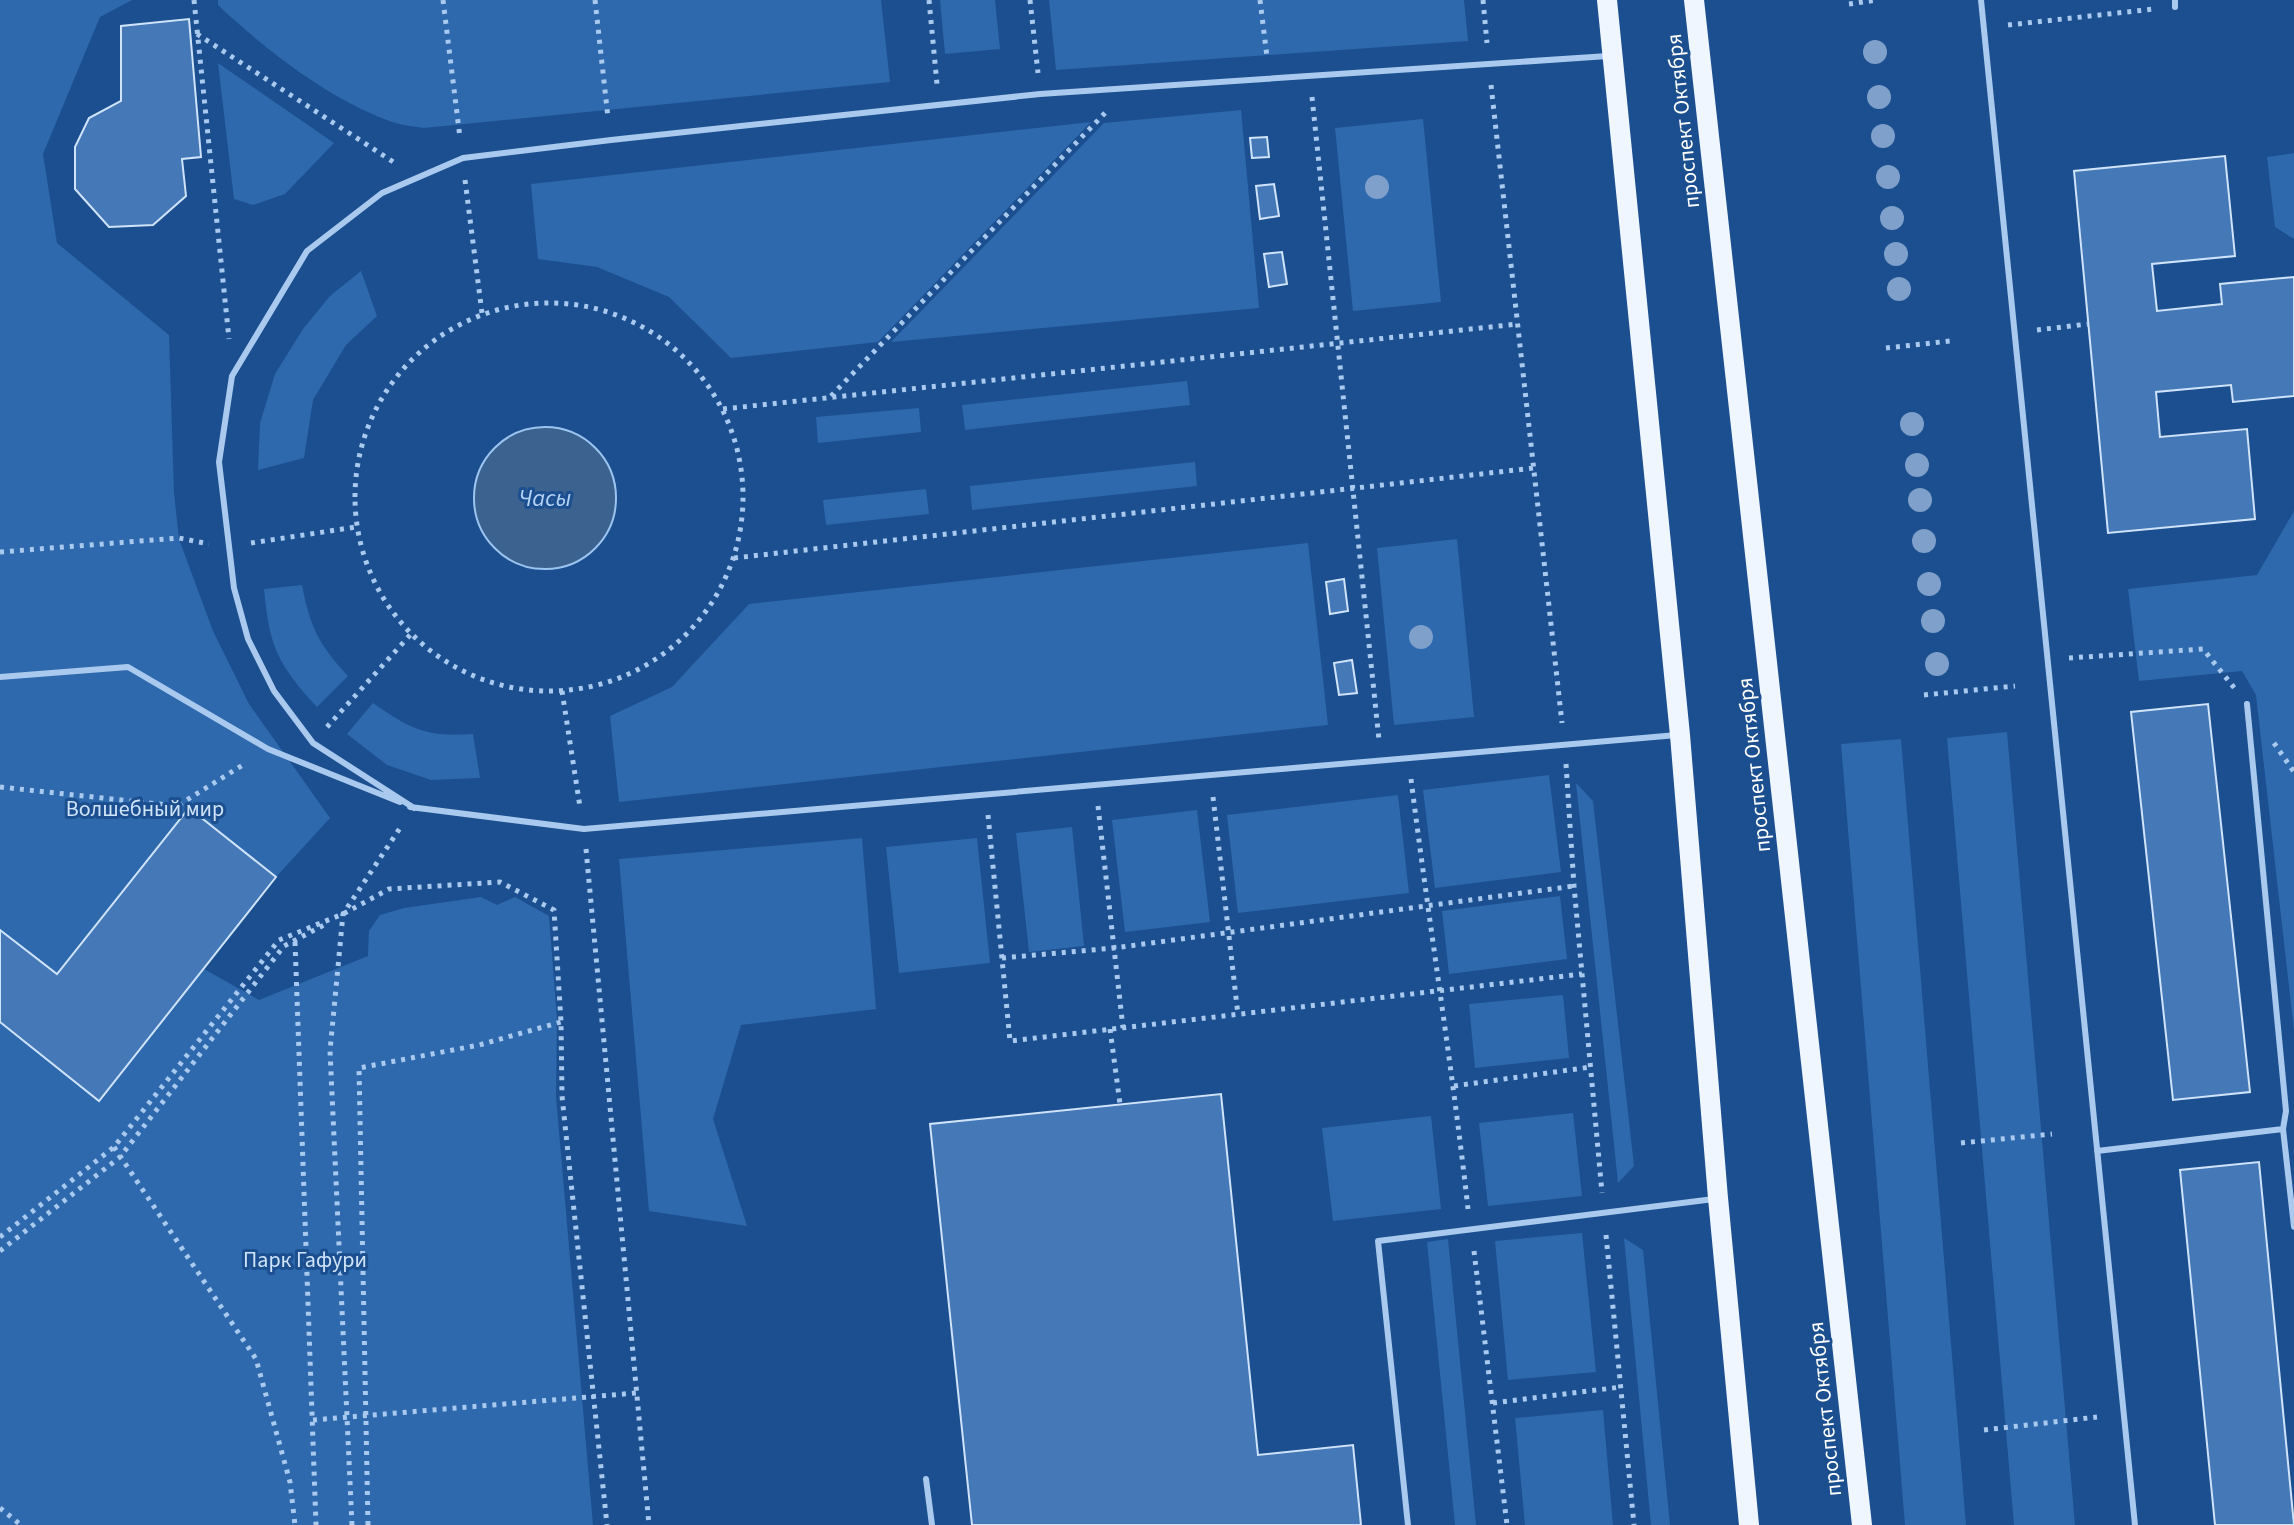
<svg xmlns="http://www.w3.org/2000/svg" width="2294" height="1525" font-family="'Source Sans 3',sans-serif">
<rect width="100%" height="100%" fill="#1b4f8f"/>
<!-- green -->
<path fill="#2e69ad" d="M0 0H132L100 17 43 154 57 243 169 335 174 493 179 539 213 631 249 704 330 818 276 877 204 969 259 1000 368 956 369 931 380 915 404 908 481 897 497 905 515 897 549 916 557 1020 556 1096 593 1525H0Z
M218 0H881L890 82 423 128C412 126 398 125 387 120 328 98 264 49 218 5Z
M940 0H995L1000 49 945 54Z
M1049 0H1464L1468 41 1056 70Z
M218 63 334 143 285 194 253 205 234 199Z
M1241 110 1259 308 891 342 1104 123Z
M1423 119 1441 302 1353 311 1335 128Z
M1091 122 878 342 731 358 669 297 597 267 538 259 531 184Z
M2294 153V239L2275 227 2267 157Z
M361 271 377 316 346 345 313 400 304 458 258 470 260 423 275 374 303 329 330 296Z
M1187 381 1190 405 965 430 962 405Z
M919 408 921 432 818 443 816 417Z
M1195 462 1197 486 972 510 970 486Z
M926 489 929 514 826 525 823 500Z
M2294 511V1031L2256 695 2242 671 2139 681 2128 589 2257 575Z
M1457 539 1474 717 1394 725 1377 548Z
M1308 543 1328 725 619 802 610 716 672 687 749 604Z
M302 585C310 627 319 645 348 676L317 707C278 665 269 646 264 589Z
M373 703C412 730 426 737 473 734L480 778 431 780 387 765 347 734Z
M2007 732 2075 1525H2014L1947 738Z
M1901 739 1966 1525H1905L1841 744Z
M1549 775 1561 872 1435 888 1423 790Z
M1576 783 1593 801 1634 1166 1618 1183Z
M1398 795 1409 893 1238 913 1227 815Z
M1197 810 1210 922 1125 932 1112 820Z
M1072 827 1084 946 1029 952 1016 833Z
M862 838 876 1009 741 1025 713 1119 747 1226 649 1211 619 859Z
M977 838 990 963 899 973 886 847Z
M1560 896 1567 959 1449 974 1442 911Z
M1563 995 1569 1058 1475 1068 1469 1004Z
M1573 1113 1582 1196 1488 1206 1479 1123Z
M1431 1116 1441 1209 1333 1221 1322 1128Z
M1582 1233 1596 1372 1508 1380 1495 1241Z
M1624 1238 1643 1250 1670 1525H1651Z
M1448 1239 1476 1525H1455L1427 1242Z
M1603 1410 1613 1525H1525L1515 1418Z"/>
<!-- water -->
<path fill="#3c6290" stroke="#9cc4f0" stroke-width="2" d="M474 498a71 71 0 1 1 142 0a71 71 0 1 1-142 0Z"/>
<!-- building -->
<path fill="#4478b7" stroke="#cfe3fa" stroke-width="2" d="M189 19 201 157 182 159 186 196 153 225 109 227 75 189V147L89 118 121 101V26Z
M1267 137 1269 157 1252 158 1250 138Z
M2225 156 2235 256 2152 264 2157 311 2222 304 2220 284 2294 277V396L2233 402 2231 385 2156 392 2160 437 2247 429 2255 519 2108 533 2074 171Z
M1274 184 1279 216 1260 219 1256 186Z
M1282 252 1287 284 1269 287 1264 254Z
M1344 579 1348 611 1330 614 1326 582Z
M1352 660 1357 693 1339 695 1334 663Z
M2208 704 2250 1092 2173 1100 2131 712Z
M189 808 276 877 99 1101 0 1022V930L57 974Z
M1221 1094 1258 1455 1353 1445 1361 1525H972L930 1124Z
M2259 1162 2294 1525H2215L2180 1170Z"/>
<g fill="none" stroke-linecap="round" stroke-linejoin="round">
<!-- path -->
<path stroke="#a9c9ee" stroke-width="5" stroke-dasharray="4 6" stroke-linecap="butt" d="M194 0 229 339
M443 0 460 138
M595 0 608 118
M929 0 937 84
M1030 0 1038 73
M1260 0 1267 57
M1483 0 1487 43
M1849 4 1877 0
M2008 25 2154 9
M197 34 395 163
M1491 85 1562 723
M1312 97 1379 740
M465 180 482 313
M355 497a194 194 0 1 1 388 0a194 194 0 1 1-388 0Z
M2037 330 2088 324
M1886 348 1950 341
M831 396 1105 113
M723 409 1518 324
M251 543 356 527
M0 552 179 538 209 544
M734 558 1534 468
M2069 658 2203 649 2236 690
M562 691 580 807
M1924 695 2015 686
M327 727 411 634
M2274 743 2294 772
M1566 764 1574 886 1602 1193
M1411 779C1429 923 1452 1065 1468 1209
M0 787 177 806 246 763
M1213 797 1238 1015
M1098 806 1123 1028
M988 815 1010 1041 1582 974
M586 849 649 1525
M295 942 316 1525
M1002 958 1114 948 1574 886
M1110 1029 1120 1104
M1454 1086 1591 1067
M1961 1143 2052 1134
M114 1147 256 1359 290 1482 295 1525
M1606 1235 1634 1525
M0 1237 114 1147 279 940 343 914 389 889 500 882 554 910 561 1022 562 1096 607 1525
M0 1251 120 1157 284 946 324 925
M1474 1251 1507 1525
M1493 1403 1621 1387
M313 1420 636 1393
M1984 1430 2097 1417
M0 1508 21 1525
M352 1525 330 1051 343 914 402 825
M368 1525 359 1068 479 1045 561 1022"/>
<!-- lane -->
<path stroke="#a9c9ee" stroke-width="6" d="M1981 0 2135 1525
M2175 0V7
M0 677 128 667 268 749 400 802
M2247 704 2286 1111 2283 1129 2294 1227
M410 807 584 829 1677 735
M414 808 313 743 274 691 248 639 234 588 219 462 232 376 307 251 382 193 463 158 611 140 1040 94 1608 56
M2097 1151 2283 1129
M926 1479 932 1525
M1408 1525 1378 1241 1714 1199"/>
<!-- primary -->
<path stroke="#f0f6ff" stroke-width="20" d="M1607 0 1680 735 1718 1198 1749 1525
M1694 0 1862 1525"/>
</g>
<!-- trees -->
<g fill="#7ea0ca">
<circle cx="1875" cy="52" r="12"/>
<circle cx="1879" cy="97" r="12"/>
<circle cx="1883" cy="136" r="12"/>
<circle cx="1888" cy="177" r="12"/>
<circle cx="1377" cy="187" r="12"/>
<circle cx="1892" cy="218" r="12"/>
<circle cx="1896" cy="254" r="12"/>
<circle cx="1899" cy="289" r="12"/>
<circle cx="1912" cy="424" r="12"/>
<circle cx="1917" cy="465" r="12"/>
<circle cx="1920" cy="500" r="12"/>
<circle cx="1924" cy="541" r="12"/>
<circle cx="1929" cy="584" r="12"/>
<circle cx="1933" cy="621" r="12"/>
<circle cx="1421" cy="637" r="12"/>
<circle cx="1937" cy="664" r="12"/>
</g>
<g text-anchor="middle" dominant-baseline="central" stroke-width="6" stroke-linejoin="round" paint-order="stroke">
<!-- street labels -->
<g font-size="22" fill="#fff" stroke="#1b4f8f">
<text transform="translate(1683 121) rotate(-96)">проспект Октября</text>
<text transform="translate(1754 765) rotate(-96)">проспект Октября</text>
<text transform="translate(1825 1409) rotate(-96)">проспект Октября</text>
</g>
<!-- park labels -->
<g font-size="22" fill="#cfe3fa" stroke="#1b4f8f">
<text x="145" y="809">Волшебный мир</text>
<text x="305" y="1260">Парк Гафури</text>
</g>
<!-- water labels -->
<g font-size="24" font-style="italic" fill="#b5d3f5" stroke="#1b4f8f">
<text x="545" y="498">Часы</text>
</g>
</g>
</svg>
